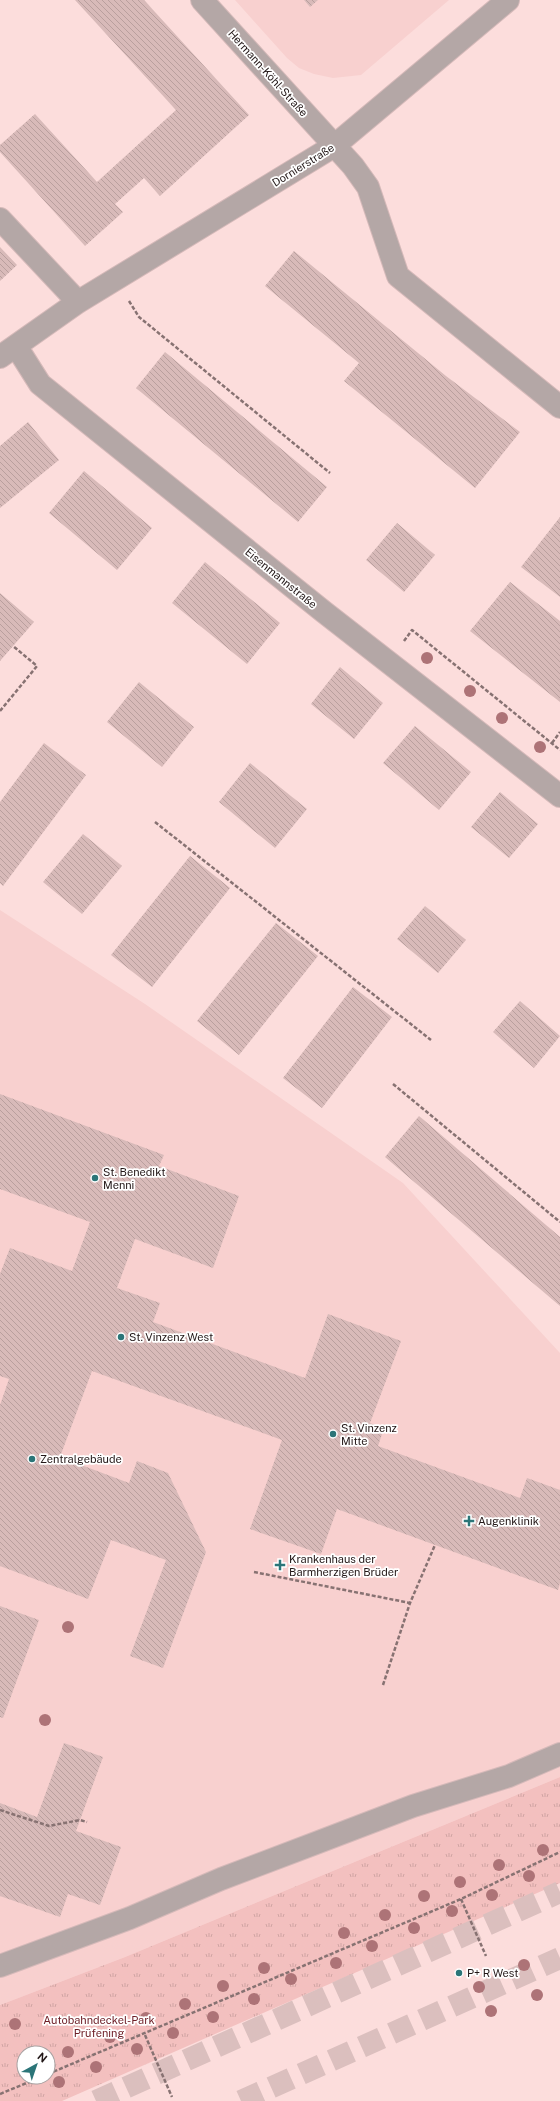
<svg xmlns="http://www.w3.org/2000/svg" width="560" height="2101" font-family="'Public Sans',sans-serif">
<defs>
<pattern id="park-tufts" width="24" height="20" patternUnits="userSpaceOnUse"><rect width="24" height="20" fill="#f3c0bf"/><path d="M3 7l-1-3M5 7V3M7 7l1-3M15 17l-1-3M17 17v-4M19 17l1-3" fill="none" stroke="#d0a4a3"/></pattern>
<pattern id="building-back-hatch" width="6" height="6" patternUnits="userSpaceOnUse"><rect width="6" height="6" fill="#d8bab9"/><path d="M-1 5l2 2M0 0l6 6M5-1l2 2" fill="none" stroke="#b99f9e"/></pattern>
</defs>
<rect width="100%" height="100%" fill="#fcdddc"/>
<!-- built -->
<path fill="#f8d0cf" d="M235 0H449L361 75 333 78 314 74 299 68 287 58Z
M0 910 145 1004 403 1183 560 1353V1777L125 1957 0 2005Z"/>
<!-- park -->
<path fill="url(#park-tufts)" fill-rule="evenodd" d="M560 1777V1883L62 2101H0V2005L125 1957ZM24 2053H48V2077H24Z"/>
<!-- building -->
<path fill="url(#building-back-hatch)" d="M75 0H144L249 115 160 196 144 178 115 204 123 212 85 246 0 152V145L35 114 97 182 176 110Z
M304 0H318L310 7Z
M0 247 17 265 0 281Z
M294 251 446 376 520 432 475 488 344 381 359 363 265 286Z
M165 352 327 487 298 522 136 388Z
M28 422 59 460 0 508V446Z
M84 471 152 528 117 570 49 513Z
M560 517V597L521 567Z
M397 523 435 555 404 592 366 560Z
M205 562 280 623 247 664 172 603Z
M510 582 560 621V702L470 631Z
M0 593 34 622 0 661Z
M340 667 383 703 354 739 311 704Z
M139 682 194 727 162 767 107 722Z
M415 726 471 772 439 810 383 763Z
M44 743 86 775 3 886 0 883V802Z
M250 763 307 809 275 848 219 802Z
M500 792 538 824 509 858 471 827Z
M83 834 122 866 82 914 43 882Z
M190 856 230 888 152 987 111 955Z
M425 906 466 940 438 973 397 939Z
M276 923 318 956 239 1055 197 1021Z
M353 987 392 1017 322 1108 283 1078Z
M520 1001 560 1036 534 1068 493 1032Z
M0 1094 164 1155 159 1166 239 1196 213 1268 135 1239 117 1288 160 1303 153 1322 305 1378 328 1314 401 1341 370 1423 384 1428 378 1446 520 1498 527 1478 560 1490V1583L558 1590 337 1509 321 1554 250 1529 282 1440 92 1371 60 1457 129 1483 137 1461 168 1473 206 1552 163 1668 130 1656 166 1560 111 1540 88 1599 0 1566V1405L9 1379 0 1376V1274L10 1248 72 1271 90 1222 0 1189Z
M419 1116 560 1237V1306L385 1157Z
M0 1606 39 1620 3 1718 0 1717Z
M64 1743 103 1757 76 1831 121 1847 100 1905 68 1894 60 1917 0 1896V1803L37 1817Z"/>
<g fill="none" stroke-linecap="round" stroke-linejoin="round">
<!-- highway-tunnel -->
<path stroke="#dbbfbe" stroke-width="22" stroke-dasharray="22 11" stroke-linecap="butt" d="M96 2101 560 1892
M241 2101 560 1958"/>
<!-- minor casing -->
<g stroke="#d5b9b9" stroke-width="24">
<path id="minor" d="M202 0 353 166 368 187 398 276 560 407
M0 219 78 302
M16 346 40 384 324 612 560 796
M0 357 78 302 334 146 508 0
M0 1966 130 1918 221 1879 316 1843 413 1806 509 1776 560 1754"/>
</g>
<!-- path -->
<path stroke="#877272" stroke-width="2.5" stroke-dasharray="4 2" stroke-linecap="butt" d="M129 301 139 317 330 473
M404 641 412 630 560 750
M0 711 37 666 13 646
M552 743 560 732
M155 822 431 1040
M393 1084 560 1222
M254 1572 410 1603
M383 1685 410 1603 435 1545
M0 1810 49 1826 80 1820 87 1822
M461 1899 486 1956
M145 2035 172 2097
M48 2074 461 1899 560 1852
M0 2094 41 2077"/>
<!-- minor -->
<use href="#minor" stroke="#b4a7a6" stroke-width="22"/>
</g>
<!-- trees -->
<g fill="#ad7377">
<circle cx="427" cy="658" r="6"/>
<circle cx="470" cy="691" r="6"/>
<circle cx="502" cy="718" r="6"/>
<circle cx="540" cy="747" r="6"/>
<circle cx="68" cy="1627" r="6"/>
<circle cx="45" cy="1720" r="6"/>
<circle cx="543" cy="1850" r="6"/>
<circle cx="499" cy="1865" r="6"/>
<circle cx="529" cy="1876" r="6"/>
<circle cx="460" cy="1882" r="6"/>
<circle cx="492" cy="1895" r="6"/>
<circle cx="424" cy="1896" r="6"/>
<circle cx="452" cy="1911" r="6"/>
<circle cx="385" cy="1915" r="6"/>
<circle cx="414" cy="1928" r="6"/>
<circle cx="344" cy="1933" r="6"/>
<circle cx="372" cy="1946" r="6"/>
<circle cx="336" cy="1963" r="6"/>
<circle cx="524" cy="1965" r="6"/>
<circle cx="264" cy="1968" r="6"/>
<circle cx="291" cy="1979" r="6"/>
<circle cx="223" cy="1986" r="6"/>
<circle cx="479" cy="1987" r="6"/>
<circle cx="537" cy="1995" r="6"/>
<circle cx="254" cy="1999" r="6"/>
<circle cx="185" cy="2004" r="6"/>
<circle cx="491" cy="2011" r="6"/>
<circle cx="213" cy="2017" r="6"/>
<circle cx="146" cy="2018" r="6"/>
<circle cx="15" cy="2024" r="6"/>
<circle cx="173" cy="2033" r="6"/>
<circle cx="110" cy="2037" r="6"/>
<circle cx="137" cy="2049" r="6"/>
<circle cx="68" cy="2052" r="6"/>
<circle cx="96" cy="2067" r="6"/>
<circle cx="59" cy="2082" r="6"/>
</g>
<!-- markers -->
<g fill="#2b7578" stroke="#fff" stroke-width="1.5">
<circle cx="95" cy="1178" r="4"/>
<circle cx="121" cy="1337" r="4"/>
<circle cx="333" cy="1434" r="4"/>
<circle cx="32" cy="1459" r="4"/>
<path d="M467 1515h4v4h4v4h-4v4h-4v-4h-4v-4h4z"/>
<path d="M278 1559h4v4h4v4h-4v4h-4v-4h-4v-4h4z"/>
<circle cx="459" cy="1973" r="4"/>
</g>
<g text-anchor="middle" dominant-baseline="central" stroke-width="3.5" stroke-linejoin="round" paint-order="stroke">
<!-- street labels -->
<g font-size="11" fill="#221717" stroke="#fff">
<text transform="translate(268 73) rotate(48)">Hermann-Köhl-Straße</text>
<text transform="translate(303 165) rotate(-32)">Dornierstraße</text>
<text transform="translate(281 578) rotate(39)">Eisenmannstraße</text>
</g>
<!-- poi labels -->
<g font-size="11" fill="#221717" stroke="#fff" text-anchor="start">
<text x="103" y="1172">St. Benedikt<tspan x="103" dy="13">Menni</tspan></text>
<text x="129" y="1337">St. Vinzenz West</text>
<text x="341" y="1428">St. Vinzenz<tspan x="341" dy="13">Mitte</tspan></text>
<text x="40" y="1459">Zentralgebäude</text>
<text x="478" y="1521">Augenklinik</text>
<text x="289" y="1559">Krankenhaus der<tspan x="289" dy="13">Barmherzigen Brüder</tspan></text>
<text x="467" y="1973">P+ R West</text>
</g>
<!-- park labels -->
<g font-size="11" fill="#6d1d25" stroke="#fff">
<text x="99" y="2020">Autobahndeckel-Park<tspan x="99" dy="13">Prüfening</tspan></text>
</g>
</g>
<!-- north arrow -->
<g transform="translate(36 2065) rotate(40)"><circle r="19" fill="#ffffff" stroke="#a7a2a2"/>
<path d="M0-3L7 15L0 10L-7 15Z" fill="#2b7578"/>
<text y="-6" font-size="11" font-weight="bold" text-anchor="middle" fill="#221717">N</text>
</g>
</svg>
